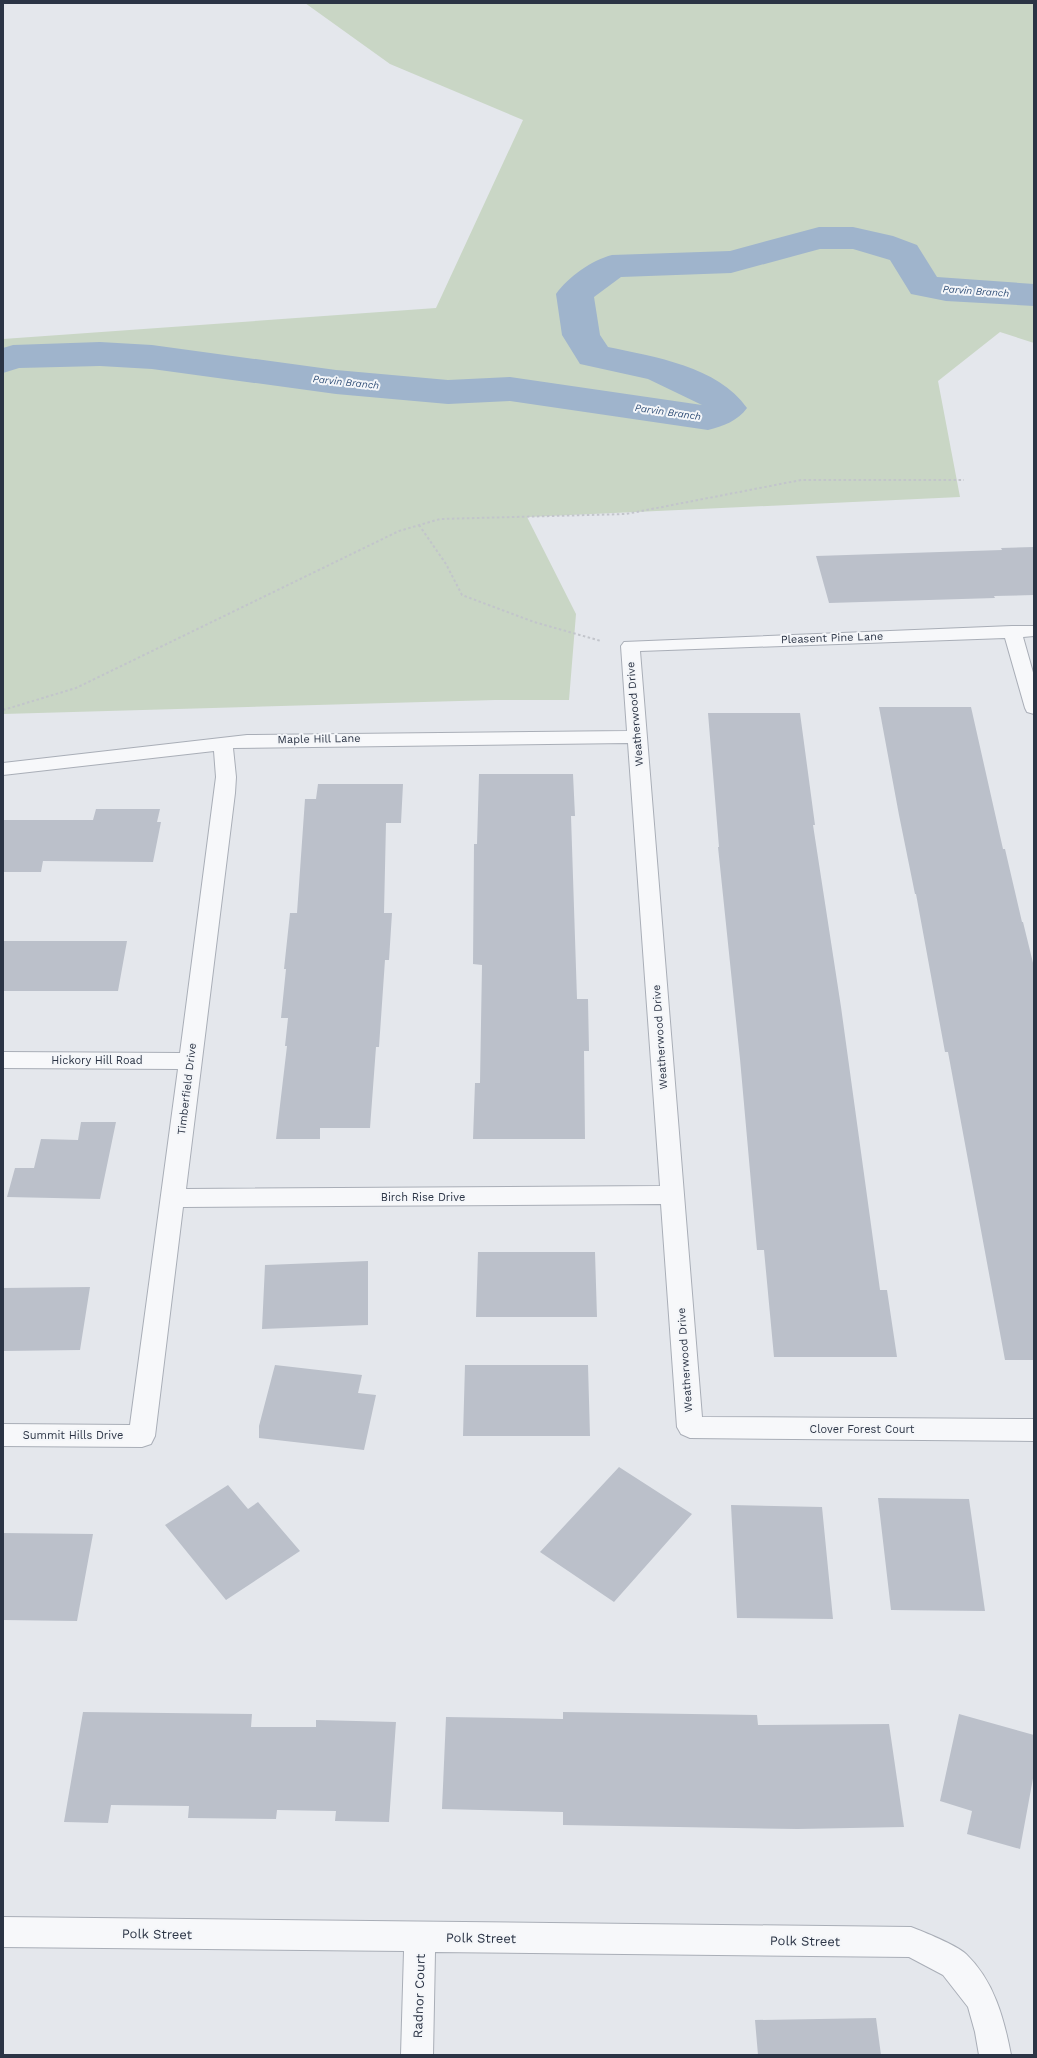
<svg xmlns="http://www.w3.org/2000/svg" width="1037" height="2058" font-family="'Work Sans',sans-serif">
<rect width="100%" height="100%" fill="#e4e7ec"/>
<!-- green -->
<path fill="#c9d6c5" d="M305 3H1034V343L1000 332 938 381 960 497 527 517 576 614 569 700H495L3 714V339L436 308 523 120 390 64Z"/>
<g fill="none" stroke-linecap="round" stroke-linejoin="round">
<!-- river -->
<path fill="#9fb4cc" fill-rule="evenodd" d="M819 227H853L893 236 917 245 937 277 1034 284V306L946 301 911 294 890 260 853 249H820L731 273 621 277 594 297 600 335 608 347C654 357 718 366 747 408 738 421 723 426 708 430L510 401 448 404 336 394 152 369 100 366 19 368 3 373V348L13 345 100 342 152 345 336 370 448 380 510 377 702 405 648 379 580 364 562 335 556 294C568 277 592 260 612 255L730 251Z"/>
</g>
<!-- building -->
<path fill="#bbc0ca" d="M1034 547V595L994 596 995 598 829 603 816 556 1002 550 1001 548Z
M879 707H971L1003 849H1005L1022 922H1023L1034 967V1360H1005L948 1052H945L916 894H915L899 815Z
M708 713H800L815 825H813L841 1007 880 1290H887L897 1357H774L764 1250H757L740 1059 718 847H719Z
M479 774H573L575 816H571L577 999H588L589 1051H584L585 1139H473L475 1083H480L482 965 473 964 474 844H477Z
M318 784H403L401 823H386L384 913H392L389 960H385L379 1047H376L370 1128H320V1139H276L287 1046H285L288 1018H281L286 969H284L290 913H297L305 799H316Z
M96 809H160L157 822H161L153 862 43 861 41 872H3V820H93Z
M3 941H127L118 991H3Z
M81 1122H116L100 1199 7 1197 15 1168H34L41 1139 78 1140Z
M478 1252H595L597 1317H476Z
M368 1261V1325L262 1329 265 1265Z
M90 1287 80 1350 3 1351V1288Z
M275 1365 362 1375 358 1393 376 1395 364 1450 259 1438V1426Z
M465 1365H588L590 1436H463Z
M619 1467 692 1514 614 1602 540 1552Z
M228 1485 248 1509 258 1502 300 1551 226 1600 165 1525Z
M878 1498 969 1499 985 1611 891 1610Z
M731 1505 822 1507 833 1619 737 1618Z
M3 1533 93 1534 77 1621 3 1620Z
M83 1712 252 1714 251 1727H316V1720L396 1722 389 1822 335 1821 336 1811 277 1810 276 1819 188 1818 189 1806 111 1805 108 1823 64 1822Z
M563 1712 757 1715 758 1725 889 1724 904 1827 797 1829 563 1825V1812L442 1809 446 1717 563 1719Z
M959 1714 1034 1735V1773L1020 1849 967 1834 972 1811 940 1801Z
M876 2018 881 2055H758L755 2020Z"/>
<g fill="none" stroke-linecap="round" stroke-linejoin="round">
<!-- street casing -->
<g stroke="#a9aeb7" stroke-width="2">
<path id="street" d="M1012 626H1034V636L1023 637 1034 676V714L1027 712 1025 708 1005 638 640 651 702 1417 1034 1419V1441L690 1438 681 1434 677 1427 661 1204 183 1207 155 1436 151 1444 142 1447 3 1446V1424L130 1425 178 1069 3 1068V1052L180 1053 216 777 214 751 3 775V763L247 735 627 731 621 646 624 642ZM628 743 660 1186 186 1189 235 793 236 777 233 748Z
M3 1917 911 1927C924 1932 956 1945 966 1954 994 1981 1004 2018 1011 2055H979L975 2032 968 2007 943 1975 909 1957 435 1952 433 2055H401L404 1951 3 1947Z"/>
</g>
<!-- path -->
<path stroke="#c2c5cb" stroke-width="2" stroke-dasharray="2.5 2.5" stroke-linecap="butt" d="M419 525 446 564 462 595 534 622 601 641
M3 710 76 688 399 531 440 519 626 514 801 480H964"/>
<!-- street -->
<use href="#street" fill="#f7f8fa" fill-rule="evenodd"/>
</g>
<g text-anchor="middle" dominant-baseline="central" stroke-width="4" stroke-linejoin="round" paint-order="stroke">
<!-- far-water labels -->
<g font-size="10" font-style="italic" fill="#34527a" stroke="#f4f6f9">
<text transform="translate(976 291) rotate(4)">Parvin Branch</text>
<text transform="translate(346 382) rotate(6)">Parvin Branch</text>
<text transform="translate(668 412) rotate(8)">Parvin Branch</text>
</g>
<!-- street labels -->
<g font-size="11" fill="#2b3445" stroke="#f4f6f9">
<text transform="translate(832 638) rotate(-2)">Pleasent Pine Lane</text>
<text transform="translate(635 714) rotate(-95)">Weatherwood Drive</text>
<text transform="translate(319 739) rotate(-1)">Maple Hill Lane</text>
<text transform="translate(660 1037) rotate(-94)">Weatherwood Drive</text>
<text x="97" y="1060">Hickory Hill Road</text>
<text transform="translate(187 1089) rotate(-83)">Timberfield Drive</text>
<text x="423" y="1197">Birch Rise Drive</text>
<text transform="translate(685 1360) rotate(-94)">Weatherwood Drive</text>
<text x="862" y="1429">Clover Forest Court</text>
<text x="73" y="1435">Summit Hills Drive</text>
</g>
<!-- near-street labels -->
<g font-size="13" fill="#2b3445" stroke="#f4f6f9">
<text transform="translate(157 1934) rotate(1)">Polk Street</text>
<text transform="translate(481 1938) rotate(1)">Polk Street</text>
<text transform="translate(805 1941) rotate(1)">Polk Street</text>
<text transform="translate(419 1996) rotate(-88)">Radnor Court</text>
</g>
</g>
<!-- border -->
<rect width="1037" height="2058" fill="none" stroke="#2b3445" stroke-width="8"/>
</svg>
